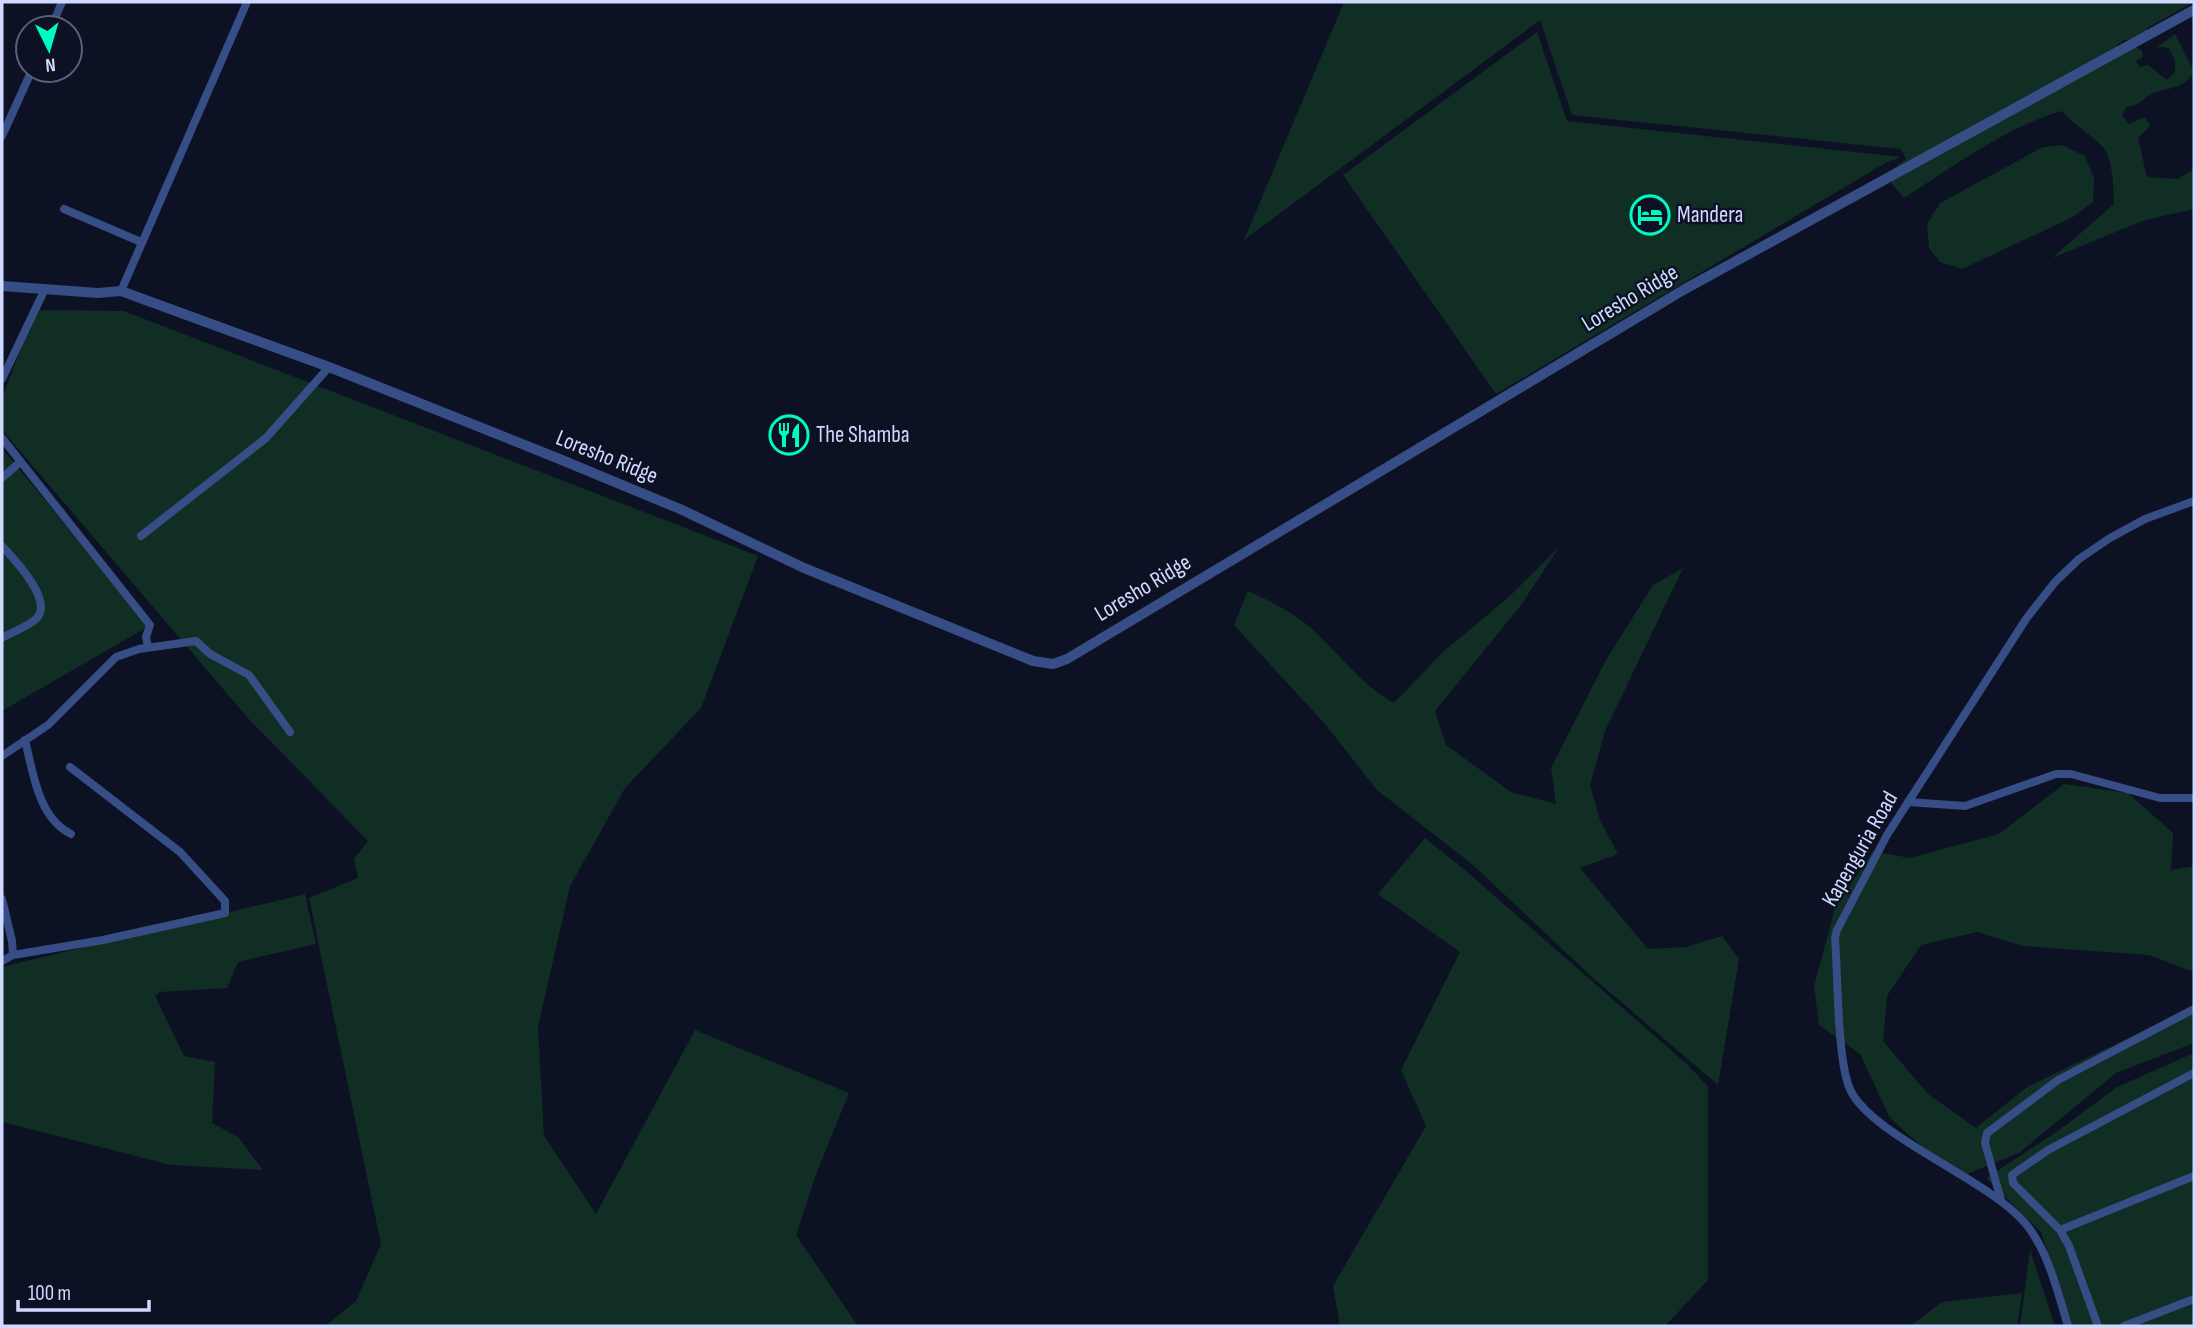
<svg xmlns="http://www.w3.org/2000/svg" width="2196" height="1328" font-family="'Sofia Sans Condensed',sans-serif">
<rect width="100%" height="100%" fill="#0d1124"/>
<!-- green -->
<path fill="#102e23" d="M1344 2H2194L2147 28 2149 38 2125 40 2115 46H2135L2142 51 2143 57 2136 61 2140 67 2148 65 2167 80 2175 72V61L2169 48 2157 47 2175 34 2194 71C2188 86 2171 88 2156 92 2144 96 2140 107 2126 107L2122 115 2129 124 2145 117 2150 126 2138 138 2147 177 2178 179 2194 169V209L2145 220 2052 258 2114 204C2113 187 2114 157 2100 144 2087 132 2074 125 2062 111 2004 128 1954 166 1904 198L1891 183 1892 170 1906 159 1901 149 1572 115 1540 20 1244 240Z
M1537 32 1567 121 1902 157 1887 162 1496 394 1343 175Z
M2062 145 2085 156 2094 178 2093 202 2073 217 1962 269 1940 262 1929 248 1927 224 1940 203 2043 147Z
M36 310 124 311 758 556 701 708 625 788 570 886 538 1027 544 1136 596 1214 695 1030 849 1093 815 1177 796 1235 858 1326H325L356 1301 381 1244 309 898 358 878 354 859 368 841 247 717 2 430V398Z
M2 448 149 626 2 711Z
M1560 546 1521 605 1435 711 1446 745 1511 792 1556 804 1551 768 1606 660 1653 585 1683 568 1605 731 1590 785 1600 820 1618 854 1580 868 1648 949 1686 947 1722 936 1739 959 1718 1085 1593 978 1473 865 1377 790 1325 724 1234 625 1248 591C1270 601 1291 611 1310 627 1338 652 1360 684 1394 703L1443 652 1510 596Z
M2064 784 2128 793 2173 833 2171 870 2194 866V972L2149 955 2023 946 1977 932 1921 945 1887 996 1883 1041 1928 1094 1976 1128 2027 1087 2194 1006V1043L2116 1073 2019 1153 1957 1178 1890 1118 1860 1054 1819 1025 1814 986 1835 908 1873 851 1910 858 1999 834Z
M1425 838 1466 871 1689 1066 1708 1087V1280L1665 1326H1340L1333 1286 1426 1126 1401 1070 1460 952 1378 894Z
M305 894 316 944 238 962 227 988 160 992 155 996 184 1056 215 1062 212 1123 238 1137 263 1170 171 1165 2 1122V967Z
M2194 1053V1326H2070L2041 1232 1986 1178 2055 1133 2117 1087Z
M2030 1250 2055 1326H2020Z
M2022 1293 2017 1326H1910L1942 1302Z"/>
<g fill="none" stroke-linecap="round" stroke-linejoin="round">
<!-- minor -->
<path stroke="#364d85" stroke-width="8" d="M51 28 62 2
M2 136 32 70
M64 209 141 242
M121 291 247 2
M2 379 44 291
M2 438 150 625 146 637 148 647
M2 478 20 462
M141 536 266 438 329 367
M2 546C14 559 55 601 36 619 27 627 12 632 2 638
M25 740C33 772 38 818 71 834
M2 756 48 725 116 657 139 649 196 641 210 654 249 675 290 732
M1908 802 1965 806 2056 774H2071L2160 798H2194
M2 899 12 941 13 955 2 961
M13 955 103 940 225 913V901L180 852 70 767
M2001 1200 1985 1143 1987 1133 2058 1080 2194 1009
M2060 1230 2194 1176
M2068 1326C2058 1293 2048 1250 2025 1223 1987 1178 1867 1134 1849 1087 1837 1055 1838 975 1835 938L1837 930 1887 835 2026 619 2055 582 2079 559 2110 538 2145 519 2194 501
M2098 1326 2069 1246 2060 1230 2013 1183 2012 1175 2048 1150 2194 1073
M2124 1326 2194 1299"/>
<!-- tertiary -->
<path stroke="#364d85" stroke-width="10" d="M2 286 98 293 121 291 329 367 557 458 680 509 804 568 1033 661 1053 664 1067 659 1685 289 2194 10"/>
</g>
<!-- icons -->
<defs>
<g id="hotel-ring" transform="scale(2.0125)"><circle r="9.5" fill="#0d1124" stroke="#00fbc2" stroke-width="1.5"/><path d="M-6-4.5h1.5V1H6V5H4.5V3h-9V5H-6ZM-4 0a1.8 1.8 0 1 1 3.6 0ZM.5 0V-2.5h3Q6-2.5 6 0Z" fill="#00fbc2"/></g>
<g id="restaurant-ring" transform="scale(2.0125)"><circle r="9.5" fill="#0d1124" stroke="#00fbc2" stroke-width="1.5"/><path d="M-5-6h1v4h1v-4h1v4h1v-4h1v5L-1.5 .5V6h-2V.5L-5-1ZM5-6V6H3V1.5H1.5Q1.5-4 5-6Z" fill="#00fbc2"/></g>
</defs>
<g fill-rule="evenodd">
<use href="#hotel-ring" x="1650" y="215"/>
<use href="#restaurant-ring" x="789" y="435"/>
</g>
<g text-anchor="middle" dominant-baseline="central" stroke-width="5" stroke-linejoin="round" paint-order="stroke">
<!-- poi labels -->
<g font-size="23" fill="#d0daff" stroke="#0d1124" text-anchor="start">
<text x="1677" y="215">Mandera</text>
<text x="816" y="435">The Shamba</text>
</g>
<!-- street labels -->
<g font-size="23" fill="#d0daff" stroke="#0d1124">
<text transform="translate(1630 298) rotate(-31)">Loresho Ridge</text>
<text transform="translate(607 457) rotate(22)">Loresho Ridge</text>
<text transform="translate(1143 588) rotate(-31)">Loresho Ridge</text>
<text transform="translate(1860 849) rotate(-60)">Kapenguria Road</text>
</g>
</g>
<!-- border -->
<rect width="2196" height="1328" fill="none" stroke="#d0daff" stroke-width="7"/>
<!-- north arrow -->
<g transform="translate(49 49) rotate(175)"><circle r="33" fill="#0d1124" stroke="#5b617c" stroke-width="2"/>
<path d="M0-5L12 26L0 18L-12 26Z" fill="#00fbc2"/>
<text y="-10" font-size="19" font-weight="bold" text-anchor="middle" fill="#d0daff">N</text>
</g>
<!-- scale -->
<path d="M18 1300v10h131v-10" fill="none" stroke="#d0daff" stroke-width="3.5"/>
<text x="28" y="1300" font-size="21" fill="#d0daff" stroke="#0d1124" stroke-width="5" paint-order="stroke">100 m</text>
</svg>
